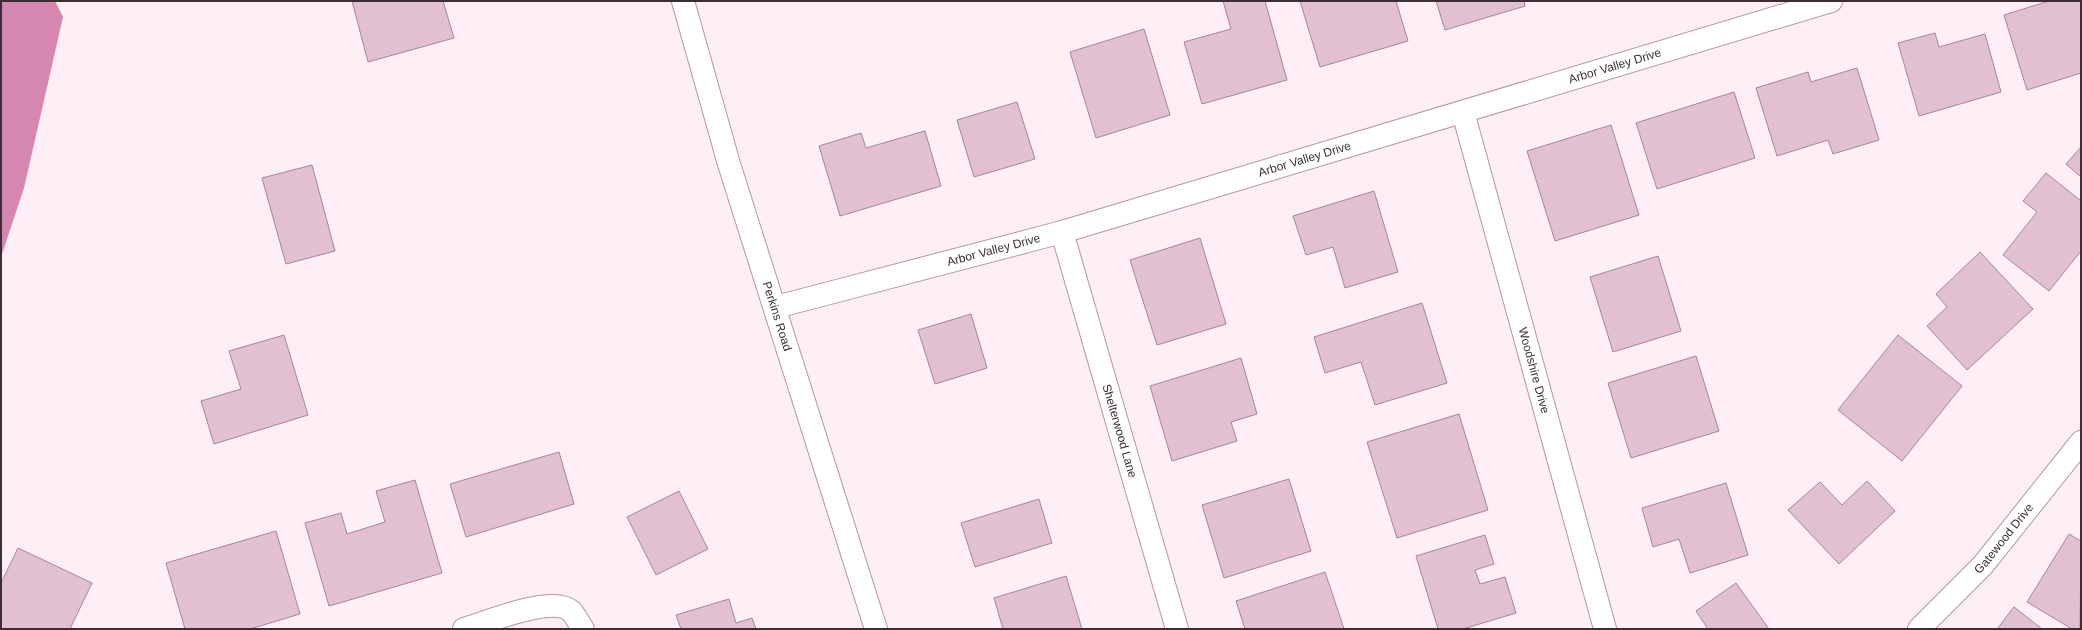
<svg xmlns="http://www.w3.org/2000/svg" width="2082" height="630" font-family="Helvetica,sans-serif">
<rect width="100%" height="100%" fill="#fdeff5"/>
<!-- water -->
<path fill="#d587b0" d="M1 1H55L63 17 24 188 1 257Z"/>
<!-- building -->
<path fill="#e3c0d1" stroke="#a68595" d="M352 1H443L454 38 368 62Z
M1223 1H1265L1287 80 1202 104 1184 42 1231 29Z
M1300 1H1396L1408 41 1320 67Z
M1436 1H1524L1525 6 1445 30Z
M2049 1H2081V73L2027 90 2004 15Z
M1144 29 1170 115 1096 138 1070 52Z
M1935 33 1939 47 1985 34 2001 92 1919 116 1898 43Z
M1857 68 1879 140 1833 154 1828 140 1777 156 1756 88 1808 72 1811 82Z
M1734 92 1755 158 1657 189 1636 123Z
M1017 102 1035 159 974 177 957 120Z
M1611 125 1639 215 1555 241 1527 151Z
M925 131 941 186 840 216 819 146 861 133 866 148Z
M2081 147V177L2066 164Z
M312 165 335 251 286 264 262 178Z
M2046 173 2081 201V251L2049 291 2003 255 2037 212 2023 201Z
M1374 191 1398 272 1345 288 1333 247 1306 255 1293 216Z
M1200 238 1226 324 1157 345 1130 260Z
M1980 252 2033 309 1967 370 1927 326 1947 307 1936 294Z
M1658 256 1681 331 1613 352 1590 277Z
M1422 303 1447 383 1375 405 1361 362 1325 373 1314 337Z
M971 314 987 368 935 384 918 330Z
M284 335 308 415 214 444 201 401 241 389 229 351Z
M1898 335 1962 386 1902 461 1838 410Z
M1696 356 1719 431 1631 458 1608 383Z
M1241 358 1257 414 1231 422 1237 441 1172 461 1150 386Z
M1459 414 1488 510 1397 538 1367 442Z
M559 452 574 504 466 537 450 484Z
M1289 479 1311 551 1224 578 1202 505Z
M415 480 442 573 329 606 305 523 341 513 347 534 385 522 376 491Z
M1867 481 1895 511 1839 564 1788 510 1820 482 1842 505Z
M1726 483 1748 555 1690 573 1679 539 1653 547 1642 508Z
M679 491 708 549 656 575 627 517Z
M1039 499 1052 543 975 567 961 523Z
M276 531 300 614 250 629H185L166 563Z
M2069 534 2081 541 2080 629H2072L2027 602Z
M1485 535 1494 564 1475 570 1480 584 1505 577 1516 613 1463 629H1438L1416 556Z
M18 548 92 583 70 629H1V583Z
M1325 572 1344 629H1245L1236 601Z
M1066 576 1082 629H1003L994 598Z
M1736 583 1769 629H1708L1696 611Z
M729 599 736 623 752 618 756 629H681L676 615Z
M2014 607 2042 629H1997Z"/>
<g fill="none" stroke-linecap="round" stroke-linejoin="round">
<!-- minor casing -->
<g stroke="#b695a5" stroke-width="24">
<g id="minor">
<path id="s1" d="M1463 112 1605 629"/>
<path id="s2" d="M1062 232 1177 629"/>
<path id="s3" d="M776 307 1062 232 1831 1"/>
<path d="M464 629C487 622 552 595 571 611 576 616 579 624 583 629"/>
<path id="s4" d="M1919 629 1983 565 2081 442"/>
</g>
</g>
<!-- major casing -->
<g stroke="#b695a5" stroke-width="24">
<g id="major">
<path id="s5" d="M683 1 729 164 876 629"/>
</g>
</g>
<!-- minor -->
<use href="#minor" stroke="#fff" stroke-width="22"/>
<!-- major -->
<use href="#major" stroke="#fff" stroke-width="22"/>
</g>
<g text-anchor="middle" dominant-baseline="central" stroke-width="4" stroke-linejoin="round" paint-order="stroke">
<!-- street labels -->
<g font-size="12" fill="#3c2e35" stroke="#fdeff5">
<text stroke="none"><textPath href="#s3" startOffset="873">Arbor Valley Drive</textPath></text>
<text stroke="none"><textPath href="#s3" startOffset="549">Arbor Valley Drive</textPath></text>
<text stroke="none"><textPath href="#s3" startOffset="225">Arbor Valley Drive</textPath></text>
<text stroke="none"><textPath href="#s5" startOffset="329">Perkins Road</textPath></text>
<text stroke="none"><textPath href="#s1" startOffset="268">Woodshire Drive</textPath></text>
<text stroke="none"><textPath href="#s2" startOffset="207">Shelterwood Lane</textPath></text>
<text stroke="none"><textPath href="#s4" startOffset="124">Gatewood Drive</textPath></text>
</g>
</g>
<!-- border -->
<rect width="2082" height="630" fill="none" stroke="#3c2e35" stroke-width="4"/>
</svg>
